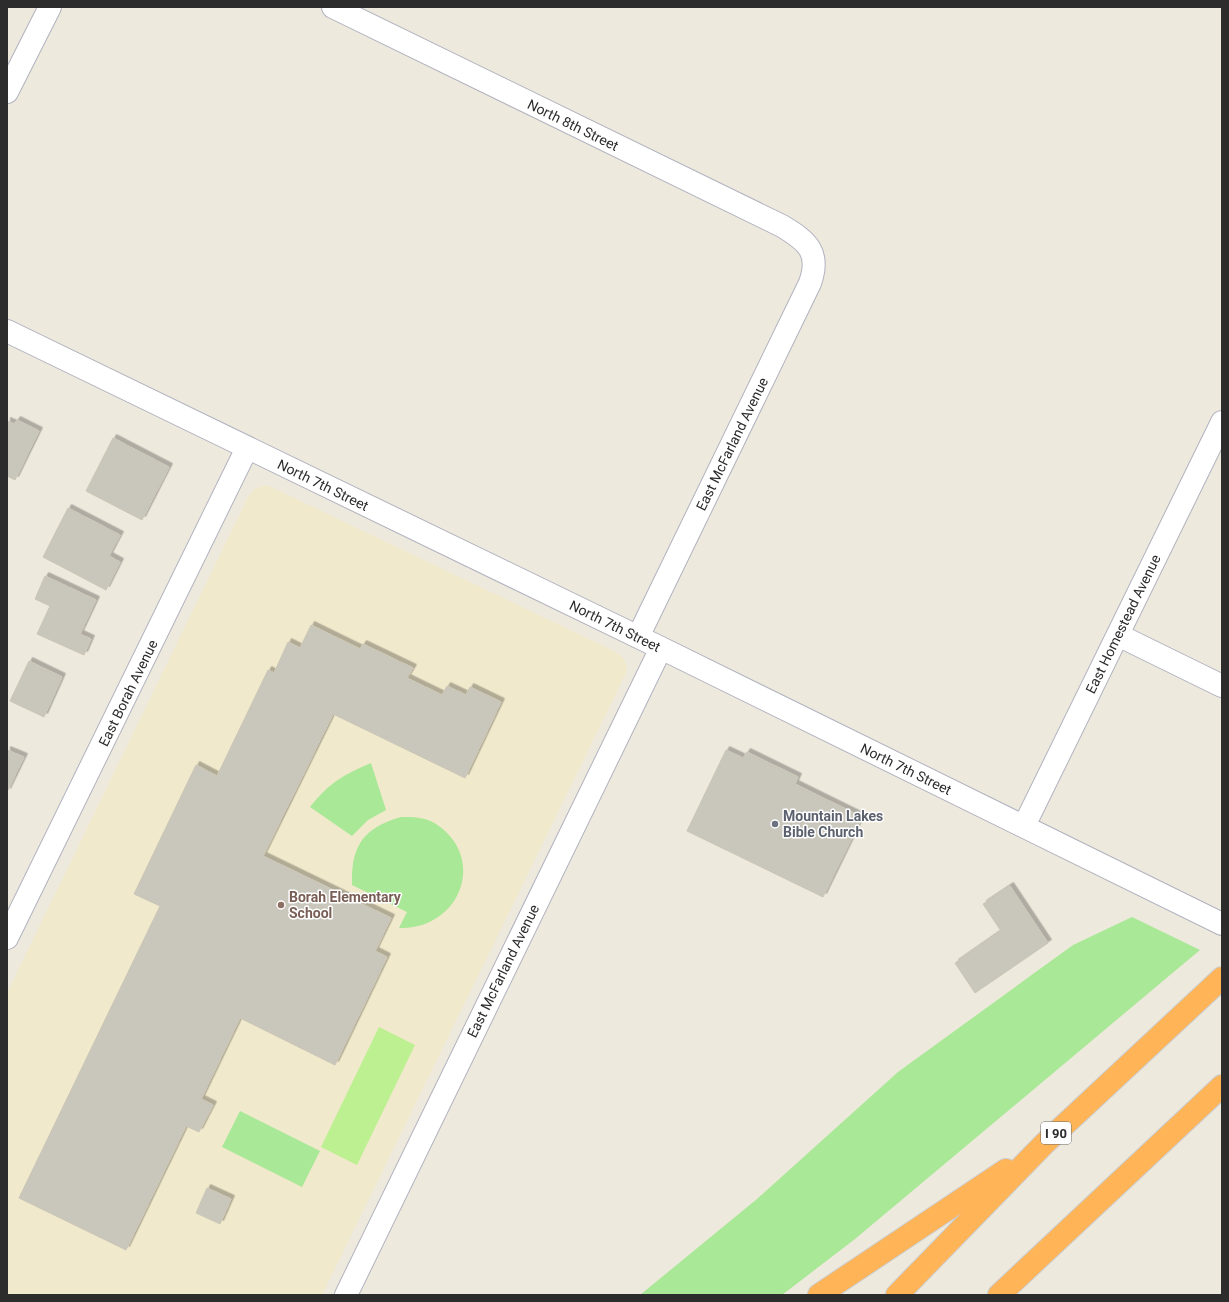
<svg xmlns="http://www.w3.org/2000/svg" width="1229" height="1302" font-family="Roboto,sans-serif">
<defs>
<filter id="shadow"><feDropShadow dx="3.5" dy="-3.5" stdDeviation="0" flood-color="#0004"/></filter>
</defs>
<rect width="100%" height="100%" fill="#eee9dd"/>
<!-- education -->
<path fill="#f1e9cc" d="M267 485 616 652 623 658 627 666 626 673 322 1295H7V993L247 499 254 489Z"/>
<!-- green -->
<path fill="#a8e896" d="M371 763 386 810 368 820 352 836 310 807C329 783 343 775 371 763Z
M401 817C413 817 426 817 436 824 488 858 460 930 399 928L407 912 352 885C351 846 363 828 401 817Z
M1132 917 1200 950 855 1239 782 1295H640L757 1199 898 1072 1073 945Z
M240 1111 320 1151 302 1187 222 1147Z"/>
<!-- pitch -->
<path fill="#bdf091" d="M379 1027 415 1045 357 1165 321 1147Z"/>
<!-- building -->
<path fill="#c9c7bc" stroke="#cac5b6" filter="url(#shadow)" d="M17 420 39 431 15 480 7 476V421L14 424Z
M113 438 169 467 142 520 86 491Z
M68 508 120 535 109 556 120 562 106 590 43 557Z
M45 576 96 600 80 634 91 639 84 655 37 634 50 606 35 599Z
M311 625 360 649 363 644 413 668 407 678 442 695 447 686 466 695 470 687 501 702 465 778 333 714 263 856 391 918 375 951 387 957 335 1065 240 1018 201 1099 213 1105 199 1132 186 1126 126 1250 19 1198 160 906 134 894 196 765 217 776 268 670 274 673 288 642 300 648Z
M29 661 62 677 44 717 10 701Z
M7 750 24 757 7 792Z
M726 750 743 758 747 752 798 777 795 784 862 817 823 897 687 831Z
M1010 886 1048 943 975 993 955 963 1001 931 983 904Z
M207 1188 231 1199 220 1224 196 1213Z"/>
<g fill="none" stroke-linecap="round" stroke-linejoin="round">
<!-- minor casing -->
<g stroke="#b1b2c0" stroke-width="24">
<path id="minor" d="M333 7 782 226C807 241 821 252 810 283L638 637
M7 92 50 7
M7 331 661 648 1222 924
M1118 635 1222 686
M1024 826 1222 422
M7 938 247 448
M346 1295 661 648"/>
</g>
<!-- highway casing -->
<g stroke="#ccc" stroke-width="24">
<path id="highway" d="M819 1295 1006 1170
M897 1295 1044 1144 1222 978
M999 1295 1222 1086"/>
</g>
<!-- minor -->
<use href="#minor" stroke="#fff" stroke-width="22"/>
<!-- highway -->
<use href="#highway" stroke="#ffb457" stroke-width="22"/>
</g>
<!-- markers -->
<circle fill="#6b7280" stroke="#fff" stroke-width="1.5" cx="775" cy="824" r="4"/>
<circle fill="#8d6e63" stroke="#fff" stroke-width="1.5" cx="281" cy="905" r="4"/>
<g text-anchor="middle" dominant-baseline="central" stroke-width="3" stroke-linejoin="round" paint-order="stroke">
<!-- shield labels -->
<rect fill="#fff" stroke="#6b6b6b" stroke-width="1" x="1041" y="1122" width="30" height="22" rx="3"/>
<g font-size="13" font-weight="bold" fill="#2c2c2c">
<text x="1056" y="1133">I 90</text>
</g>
<!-- street labels -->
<g font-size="14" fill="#2c2c2c" stroke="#fff">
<text transform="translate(573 125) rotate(26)">North 8th Street</text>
<text transform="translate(732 444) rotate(-64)">East McFarland Avenue</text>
<text transform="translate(323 485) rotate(26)">North 7th Street</text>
<text transform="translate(1123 624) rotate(-64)">East Homestead Avenue</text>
<text transform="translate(615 626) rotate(26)">North 7th Street</text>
<text transform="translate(128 693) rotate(-64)">East Borah Avenue</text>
<text transform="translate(906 769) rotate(26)">North 7th Street</text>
<text transform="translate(503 971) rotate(-64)">East McFarland Avenue</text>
</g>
<!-- worship labels -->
<g font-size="14" font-weight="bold" fill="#5b616d" stroke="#fff" text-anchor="start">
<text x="783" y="816">Mountain Lakes<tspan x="783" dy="16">Bible Church</tspan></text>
</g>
<!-- education labels -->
<g font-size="14" font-weight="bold" fill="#785e54" stroke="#fff" text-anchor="start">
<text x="289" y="897">Borah Elementary<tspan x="289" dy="16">School</tspan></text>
</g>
</g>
<!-- border -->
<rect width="1229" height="1302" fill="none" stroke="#2c2c2c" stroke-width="16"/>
</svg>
